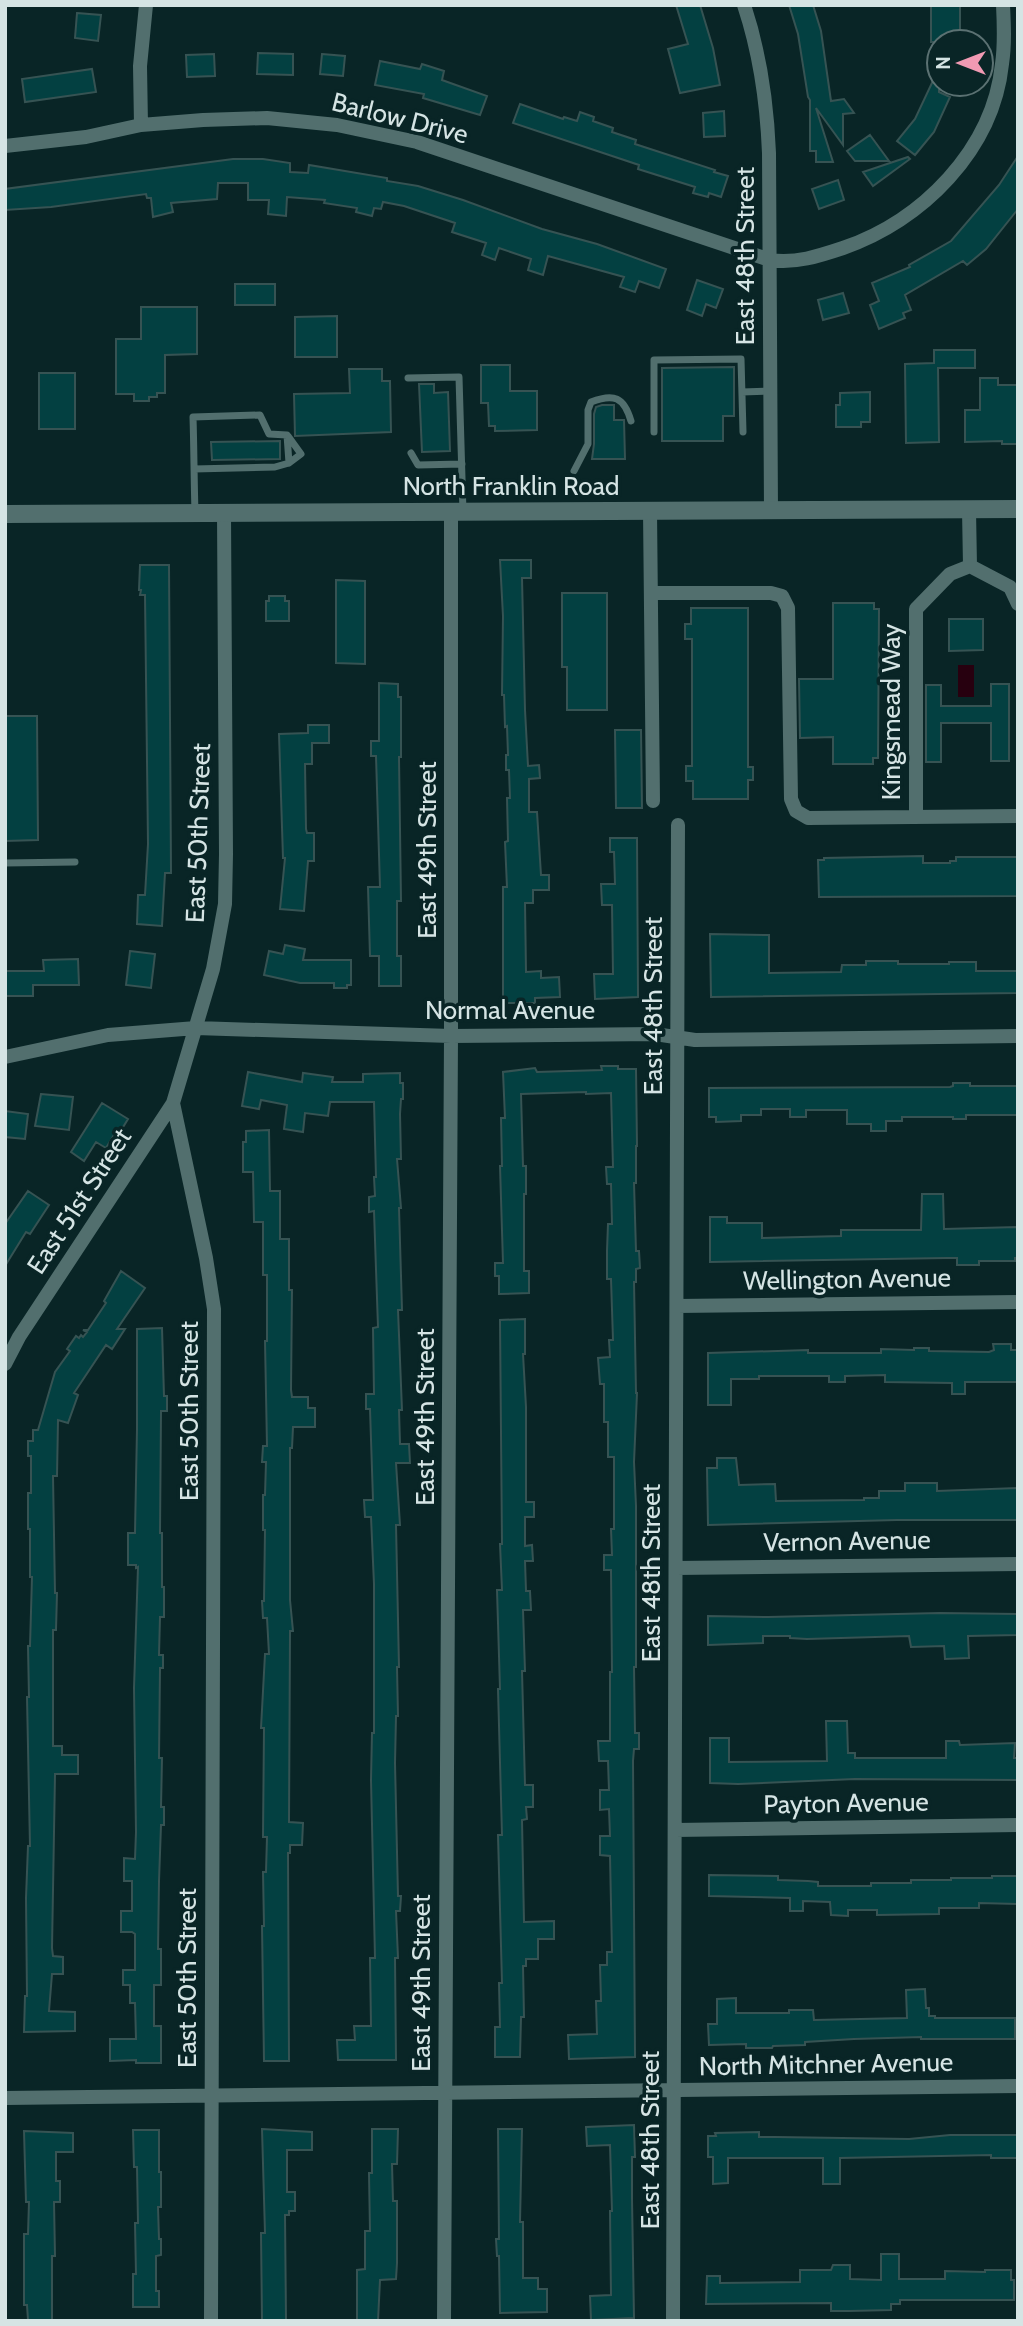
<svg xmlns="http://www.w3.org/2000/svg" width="1023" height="2326" font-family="Cabin,sans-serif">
<rect width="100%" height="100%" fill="#092526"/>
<!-- water -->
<path fill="#27000f" d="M958 665H974V697H958Z"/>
<!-- building -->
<path fill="#034041" stroke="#365353" stroke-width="2" d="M676 5H700L713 48 720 85 680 93 668 49 688 44Z
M789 5H813L821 31 831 101 844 99 854 113 843 114V145L816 108 833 162H816V151H810V100L808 97 798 34Z
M931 5H960V42H931Z
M77 13 101 15 98 41 75 38Z
M258 53 293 54V75L257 74Z
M214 54 215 76 187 77 186 55Z
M322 54 345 56 343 76 320 74Z
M380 61 420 69 422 64 444 71 442 80 487 96 480 115 423 98 424 94 375 85Z
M939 68V92L950 97 934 132 915 155 897 141 915 119Z
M92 69 96 92 25 102 22 79Z
M520 104 563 119 564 117 577 121 580 112 594 117 593 121 613 128 612 132 636 140 635 144 715 170 714 172 728 176 721 197 709 193 708 197 693 193 695 187 638 169 639 165 513 123Z
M724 111 725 136 704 137 703 113Z
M870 135 889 161H855L847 151Z
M1018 156V209L986 249 967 265 963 261 905 295 911 310 903 313 905 318 879 329 870 305 879 301 872 283 910 267 909 265 951 241 999 185Z
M908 157 910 159 873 186 863 172Z
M233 159H263L290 163V172L308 173 309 165 387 178V181L418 186 463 200 542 229 597 244 666 269 659 288 639 281 635 292 620 287 624 277 548 256 543 275 528 270 531 259 499 248 495 260 482 255 486 243 452 232 455 223 404 206 383 202 381 209 374 208 372 216 356 212 357 208 324 203 325 200 287 197 286 216 268 214 269 200H248V183H218L217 199 171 203 173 212 153 217 151 198H147L146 194 51 207 5 210V189Z
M838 180 844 200 819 209 812 189Z
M697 280 723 289 716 308 706 304 702 316 687 310Z
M235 284H275V305H235Z
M843 293 849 313 823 320 818 300Z
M141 307H197V354L165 355V393H157V397H149V401H134V394H116V339H141Z
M337 316V357H295V317Z
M934 350H975V368H938L939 442 906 443 905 364 934 363Z
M481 365H510V391H537V430L495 431V426H489L488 403H481Z
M734 367V416H723V441H662V368Z
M349 369H382V381H390L391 432 295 436 294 394 350 393Z
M39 373H75V429H39Z
M980 378H998V385H1018V444H1002V441L965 442V410H980Z
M419 384H434V393L448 392 450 451 422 452Z
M870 392V422H861V427H836V405H840V393Z
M602 405H614V420H624L625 459H592L594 444V414L596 407Z
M280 441V459L212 460 211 442Z
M500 560H531V578H522L525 710 528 766 539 765 540 778 529 779V812H537L541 875H549V890H533V903H525L526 972 541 971V978L559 977 560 997 535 998V1003H503V887H507L505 842 508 841 507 798H510L509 770H506V755H508L507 726 505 727 504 695H502L503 616Z
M140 565H169L171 873H165L162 926 137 924 138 895H145L148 844 145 595H140L141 590H139Z
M336 580 365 581V664L336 663Z
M562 593H607V710H567V667H562Z
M269 596H285V601H289V621H266V601H269Z
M833 603H874V609H879L878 758H873V764H833V737L800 738 799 679H833Z
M691 608H748V767H753V780H748V799H693V781H686V766H692V639H685V624H691Z
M949 619H983V650L949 651Z
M379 683 398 684V697H401V757H399L401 901H397V956H401V986H379V956H370L368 887H380L376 756H371V741H379Z
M991 684H1009V761H991V723H941V762H926V685H941V706H991Z
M5 716H37L38 840 5 841Z
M308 725H329V743H312V764H305L306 829 307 833H314V861H308L304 911 280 909 285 858H283L279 734 308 733Z
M615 730H641L642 808H616Z
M610 838H637L638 997 595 999 594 974H613L612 905H602L601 884H615L614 852H610Z
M923 856V863H950V861H956V857H1018V896L819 897 818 860H824V858Z
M710 934 769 935V973L841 972 842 965H866V961H898V964H949V962H976V971H1018V993L711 997Z
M285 945 305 949 303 960H351V985H347V988H334V983H300L264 975 269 951 283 954Z
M130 951 155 954 151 988 126 985Z
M78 959 79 985H33V996H5V971H44L43 960Z
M601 1066H618V1069H636L637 1146H636V1183H634L636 1251H639L640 1268 636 1269V1282H634L636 1393H637L634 1462 636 1506V1667H634L635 1733H639V1749H634L633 1761 635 2057 569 2059 568 2035 597 2034 596 2001H601L600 1965H607V1952H612L610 1856 600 1855V1836H610L609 1809 600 1810V1790H609L608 1761H599L598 1741H610V1672H612L611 1570H604V1555H612L611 1529H614V1457H608V1422H604V1384H600L598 1358 610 1357 609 1340H613L611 1279H607V1251L608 1224H612L611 1184H607L606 1167H613L611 1093 586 1094V1092L521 1094 523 1166H526V1194H524V1271H529V1293L499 1294V1276H495V1263H503L500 1166H502L501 1118H505L503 1072 535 1068 537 1072 602 1070Z
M248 1072 302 1082 303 1073 333 1077 332 1082H363V1074L400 1073V1083H403V1099H401L400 1114 401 1159H397L401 1208H399L402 1310H398L402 1410H399L400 1444H409L410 1463H396L400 1525H396L399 1667H397L398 1716H396L395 1763 398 1896H401L400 1911H396L398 1958H395L396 2060H338L337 2040H355L354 2026H371L370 1958H375L371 1780 372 1733H374V1584L371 1517H365L364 1500H373L370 1409H366V1394H374L373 1328 378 1327 374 1211 369 1212V1197L375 1196 374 1177H376L374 1102H330L328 1116 305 1113 303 1132 284 1129 287 1105 261 1100 259 1109 242 1106Z
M953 1083H970V1086H1018V1115H966V1119H953V1117H902V1121H886V1131H871V1124H847V1110H806V1117H790V1109H761V1115H741V1121L716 1122V1117H709V1088L950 1087 953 1086Z
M41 1094 73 1097 69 1130 35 1126Z
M102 1103 128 1119 120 1132 117 1130 106 1148 96 1142 84 1161 71 1152Z
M5 1111 28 1114 25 1139 5 1137Z
M269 1130 270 1191H280V1239H289V1290H292L291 1390 292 1397H308V1408H315V1427H293L292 1448H290V1600L293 1631H290L289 1822 303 1823 302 1845H290V1853H288L289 2061H264L262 1926H264L263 1872H266L267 1837H263L264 1728H261L265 1654H269L267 1618H263L262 1601H264L265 1530H263V1495H265L266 1462H262L263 1446H267L265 1341H267V1275H263V1222H254L253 1172H243V1142H246V1131Z
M28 1191 49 1205 30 1234 26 1232 5 1266V1224Z
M922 1194H943L944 1229 1017 1227 1018 1258H1015V1261H979V1265H957V1258H946L710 1262V1217H727V1223H762V1238L841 1236V1230H921Z
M121 1271 145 1288 117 1329H125L112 1349 106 1345 74 1393 78 1395 68 1423 58 1420 57 1476H53L55 1593H57L56 1630H53V1746H62V1755H78V1774H55L52 1948 53 1956 63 1957V1974H52L49 2011 75 2012V2031L24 2032 25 1996H27L26 1898 28 1846H30L27 1697H29L28 1646H30L32 1577H30V1529H28V1493H31V1456H28V1441H33V1430H38L55 1372 70 1351 67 1349 76 1336 79 1338 81 1335 83 1337 87 1332 83 1330H88L106 1303 104 1301Z
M525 1319V1354H523L526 1407V1502H534V1517H525V1546L532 1545 533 1561H525L526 1591H530L531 1610H523L525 1671H522L525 1785H533V1807H526L527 1819 522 1820 524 1922 554 1921V1939H538V1959H526V1966H523L524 2017H521L520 2057H495V2027H500L499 1983H502L498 1835H502L498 1689H500L497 1590H502L500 1544H502L500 1320Z
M162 1328 164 1396H167V1411H161L160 1533H162V1587H164V1617H160L159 1655H163V1668H160L159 1758H162L161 1807H164V1825H161L159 1881 158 1949H161V1985H154V2026H161V2063H136V2060L110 2061V2039H136L135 2003H130V1985H123V1970H135V1934L132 1932H121V1911H132V1881H124V1858L135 1859 136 1832 134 1688 138 1567 136 1568V1565H128V1533H135L137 1429V1329Z
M993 1344H1011V1350H1018V1382H965V1394H952V1383L885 1382V1375L845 1376V1382H829V1376H759V1379H731V1405H708V1353L808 1350V1353H881V1349L914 1350V1348H929V1351L989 1352 994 1350Z
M717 1458H736L739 1485 775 1484 776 1501 864 1500V1498H879V1491H905V1483H937V1491L1017 1488 1018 1520H897L708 1525 707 1468H717Z
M940 1613 1018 1614V1635L968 1636 969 1658 945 1659 944 1646 911 1647 909 1636 807 1639 790 1638V1636H763V1643L708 1645V1616L768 1617Z
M826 1721H847L848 1753H855V1758H946V1741H959L960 1745 1015 1743 1014 1758H1018V1780L855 1779 738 1784 710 1783V1738H729V1762L827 1761Z
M709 1875 778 1876V1880L808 1881 818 1882V1886H871V1883H911V1880H951V1878H992V1876H1018V1904L979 1903V1908H939V1914L877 1915V1910H848V1916L831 1915 830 1902 803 1901V1911H790V1898L709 1896Z
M925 1989 926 2008H929V2016H935V2018H1015V2039H921V2037L854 2039 805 2042V2045L773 2046 772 2048H746V2044L709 2045 708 2024H717V1999L736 1998V2013H789V2010H813L814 2020 907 2018 906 1990Z
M634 2125 635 2157H632V2199L634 2318 591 2320 590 2296 611 2295 610 2211H612L610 2145 587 2146 586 2127Z
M262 2129 312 2132V2150H287V2192H295V2211H289V2215H285L286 2320H262L261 2233H265Z
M372 2129H398L397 2164H392L393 2201H397V2263L396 2279 380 2280 378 2321H357V2270L365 2269V2231H370L369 2173H372Z
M498 2129H522L520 2222H523V2278H538V2289H547V2312L500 2313 499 2256H497L496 2239H499Z
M133 2130H159V2172H161V2207H158L159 2239H161V2255L156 2256V2291H159V2307H133V2274H136L135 2223H138L137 2167H134Z
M24 2131 73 2133V2152H56V2181H60V2202H54L55 2256H52V2320H28L27 2305H24V2234H28L29 2202H26Z
M759 2132V2137H776L909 2139 950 2135H1018V2158H991V2155L840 2158V2184H823V2158H728V2183L713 2184V2157H708V2136H716L715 2133Z
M881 2254H899V2279H945V2271L985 2272V2270H1011V2280H1014V2300H900V2304H891V2310L849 2311H831V2303L706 2304 707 2276H720V2283L800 2282V2270H831L833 2265H850V2279L881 2280Z"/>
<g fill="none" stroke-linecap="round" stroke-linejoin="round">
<!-- service -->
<path stroke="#526f6e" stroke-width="7" d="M408 378 459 377 463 512
M742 392 770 391
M654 432V360L741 359 743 432
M288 436 301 454 289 463
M411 453 418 465 462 464
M194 469 275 467 289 463 287 435 269 434 260 415 193 417C194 449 194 481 195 512
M574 471 588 444V410L591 402C614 393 624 397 631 421
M5 863 75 862"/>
<!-- minor -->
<path stroke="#526f6e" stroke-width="14" d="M744 5C760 53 767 103 769 153L771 510
M141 125 140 66 146 5
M5 146 86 137 141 125 203 120 267 118 337 125 417 142 770 260C795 264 819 256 843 248 922 221 993 150 1002 64 1005 44 1004 25 1003 5
M650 511 653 801
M970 566 1010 587 1018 604
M651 593H771L782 596 788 608 791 799 796 811 808 818 1018 816
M916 817V609L950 574 970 566 969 510
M5 1057 108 1035 196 1028 451 1036 655 1034 695 1040 1018 1036
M677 1306 1018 1302
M5 1364 19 1337 173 1103
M676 1568 1018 1564
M675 1830 1018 1825
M5 2098 1018 2086
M211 2321 214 1309 206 1258 173 1103 213 969 225 904 226 854 224 513
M444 2321 451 1036V513
M673 2321 678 825"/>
<!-- secondary -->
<path stroke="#526f6e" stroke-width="18" d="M5 514 1018 509"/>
</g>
<g text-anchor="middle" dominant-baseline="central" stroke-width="7" stroke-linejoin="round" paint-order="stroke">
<!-- street labels -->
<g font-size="26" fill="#d5e4e4" stroke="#092526">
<text transform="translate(400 118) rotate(14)">Barlow Drive</text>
<text transform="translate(745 256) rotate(-90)">East 48th Street</text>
<text x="511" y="486">North Franklin Road</text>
<text transform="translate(891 712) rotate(-90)">Kingsmead Way</text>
<text transform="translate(198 833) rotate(-88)">East 50th Street</text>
<text transform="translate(427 850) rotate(-90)">East 49th Street</text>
<text transform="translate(653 1006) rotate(-90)">East 48th Street</text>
<text x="510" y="1010">Normal Avenue</text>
<text transform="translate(79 1201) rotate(-57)">East 51st Street</text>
<text transform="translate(847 1279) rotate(-1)">Wellington Avenue</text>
<text transform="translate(189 1411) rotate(-90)">East 50th Street</text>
<text transform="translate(425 1417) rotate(-90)">East 49th Street</text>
<text transform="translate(847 1541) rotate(-1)">Vernon Avenue</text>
<text transform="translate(651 1573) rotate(-90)">East 48th Street</text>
<text transform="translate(846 1803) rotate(-1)">Payton Avenue</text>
<text transform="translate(187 1978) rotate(-90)">East 50th Street</text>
<text transform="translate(421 1983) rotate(-90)">East 49th Street</text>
<text transform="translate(826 2064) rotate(-1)">North Mitchner Avenue</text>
<text transform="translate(650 2140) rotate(-90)">East 48th Street</text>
</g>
</g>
<!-- border -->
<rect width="1023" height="2326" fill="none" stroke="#d5e4e4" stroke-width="14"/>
<!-- north arrow -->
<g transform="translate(960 63) rotate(270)"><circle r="33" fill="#092526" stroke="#5b7172" stroke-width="2"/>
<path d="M0-5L12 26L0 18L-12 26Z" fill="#f19ab3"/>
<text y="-10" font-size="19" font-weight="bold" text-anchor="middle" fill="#d5e4e4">N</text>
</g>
</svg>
